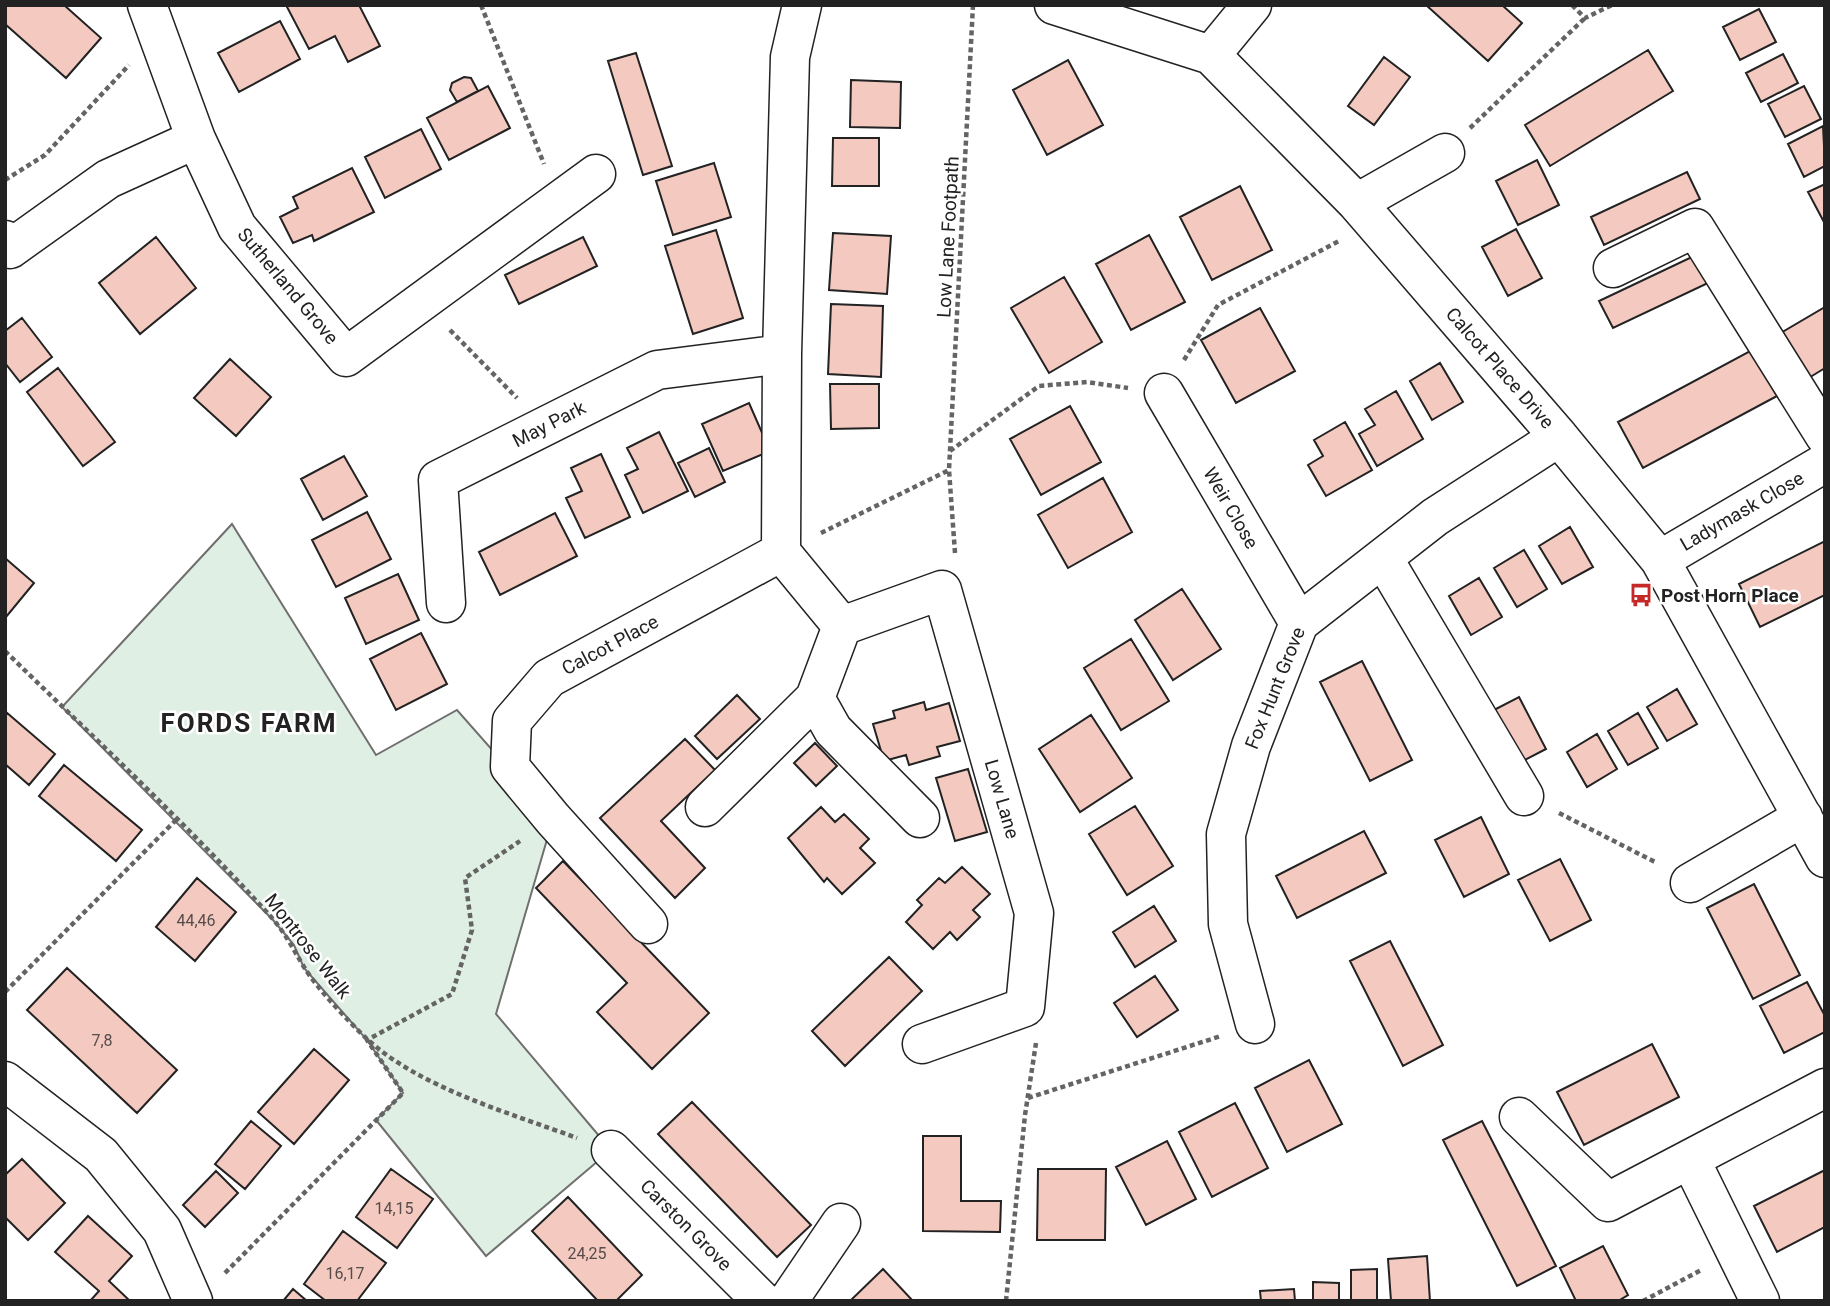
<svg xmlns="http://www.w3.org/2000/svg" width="1830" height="1306" font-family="Roboto,sans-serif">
<rect width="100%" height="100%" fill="#fff"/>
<!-- green -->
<path fill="#e0efe3" stroke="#6f6f6f" stroke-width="2" d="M232 524 376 755 457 710 553 819 496 1014 611 1150 486 1256 376 1120 403 1093 367 1040 304 968 294 945 273 920 62 707Z"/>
<!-- building -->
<path fill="#f3c9c0" stroke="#222" stroke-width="2" d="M5 5H64L101 38 66 78 5 24Z
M286 5H359L380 46 348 62 335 36 309 49Z
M1426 5H1502L1522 23 1488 61Z
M1759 9 1776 42 1740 60 1723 27Z
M280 21 300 59 239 92 218 53Z
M1648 50 1673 91 1550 166 1525 125Z
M636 53 672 166 643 175 608 61Z
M1783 54 1798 83 1761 102 1746 73Z
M1384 57 1410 77 1374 125 1348 106Z
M1068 60 1103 125 1047 155 1013 90Z
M464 77 471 78 478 91 457 102 450 90 452 83Z
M851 80 901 82 900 128 850 127Z
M488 86 510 128 449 160 427 118Z
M1804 86 1821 119 1785 137 1768 104Z
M1823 126 1825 166 1804 177 1788 144Z
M421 129 441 169 385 198 365 157Z
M833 138H879V186H832Z
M1537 160 1559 205 1518 225 1496 181Z
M714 163 731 217 673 235 656 181Z
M352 168 374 212 314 241 312 235 293 243 280 217 298 208 293 197Z
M1687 172 1700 199 1604 245 1591 217Z
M1825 184V224L1808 192Z
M1240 186 1272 250 1212 280 1180 217Z
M1516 229 1542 278 1508 296 1482 247Z
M716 230 743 318 693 334 665 246Z
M833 233 891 236 887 294 829 290Z
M1149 235 1185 302 1131 330 1096 264Z
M156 237 196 288 140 334 99 283Z
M583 237 597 266 519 304 505 275Z
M1696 255 1708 283 1613 328 1599 301Z
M1064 277 1102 342 1049 373 1011 308Z
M831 304 883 306 881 377 828 374Z
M1825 307V368L1807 379 1779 334Z
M1260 308 1295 371 1236 403 1201 340Z
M22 318 52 357 20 382 5 363V331Z
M1752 350 1777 396 1643 468 1618 422Z
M230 359 271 397 236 436 194 398Z
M1440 363 1463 402 1432 420 1410 381Z
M58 368 115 442 83 466 27 392Z
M830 384H879V428L831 429Z
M1396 391 1423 439 1377 466 1359 434 1375 425 1365 409Z
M749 403 770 451 723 471 702 424Z
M1070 406 1101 462 1041 495 1010 439Z
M1345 422 1372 470 1326 496 1308 465 1323 456 1314 440Z
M659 432 688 491 643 513 625 475 638 469 627 448Z
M709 448 725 482 695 497 678 463Z
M601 454 630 517 585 538 566 498 582 491 571 468Z
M344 456 367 496 323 520 301 479Z
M1103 478 1132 532 1068 568 1038 515Z
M367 512 391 559 336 587 312 540Z
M555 513 577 556 500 595 479 552Z
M1570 527 1593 567 1562 584 1539 546Z
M1825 541V595L1760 627 1739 584Z
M1524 550 1547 589 1517 607 1494 568Z
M5 558 34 583 6 617 5 616Z
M398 574 419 620 366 644 345 598Z
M1479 578 1502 617 1471 635 1449 596Z
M1182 589 1221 649 1173 680 1135 620Z
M421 633 447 684 396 710 370 659Z
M1131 639 1169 701 1121 730 1084 668Z
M1362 661 1412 760 1370 781 1320 682Z
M1677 689 1697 724 1667 741 1647 707Z
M737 695 760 719 717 759 695 736Z
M1519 697 1546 749 1519 763 1492 711Z
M924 702 926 710 949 703 960 741 937 747 940 756 909 765 906 755 884 761 873 724 895 718 893 711Z
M6 712 55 754 29 785 5 764Z
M1638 713 1658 748 1628 765 1608 731Z
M1091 715 1132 778 1080 812 1039 749Z
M1597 734 1617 769 1587 787 1567 752Z
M685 739 715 770 661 821 705 868 675 898 600 818Z
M815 743 837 766 816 786 794 763Z
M64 765 142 830 116 861 39 796Z
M968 769 987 832 955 841 936 778Z
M1135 806 1173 866 1127 895 1089 834Z
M821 807 835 822 844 814 869 839 860 848 875 863 842 894 827 878 824 882 788 838Z
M1481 817 1509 874 1464 897 1435 840Z
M1364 831 1386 873 1297 918 1276 876Z
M1560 859 1591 920 1550 941 1518 880Z
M563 861 709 1013 652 1069 597 1012 627 983 536 888Z
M962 867 990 894 973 910 980 917 957 940 950 932 933 949 906 922 922 905 917 900 939 878 945 883Z
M197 878 236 912 195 961 156 927Z
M1754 884 1800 975 1753 999 1707 908Z
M1154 906 1176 941 1135 967 1113 932Z
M1390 941 1443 1045 1403 1066 1350 961Z
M889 957 922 991 845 1066 812 1031Z
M67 968 177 1070 137 1113 27 1010Z
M1155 976 1178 1010 1137 1037 1114 1003Z
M1807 982 1825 1016V1032L1784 1053 1760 1006Z
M1652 1044 1679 1097 1584 1145 1557 1092Z
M314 1049 349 1080 294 1144 258 1112Z
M1309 1060 1342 1124 1287 1152 1255 1088Z
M692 1102 811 1225 777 1257 658 1134Z
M1235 1103 1268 1168 1212 1197 1179 1132Z
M251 1121 281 1146 245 1189 215 1164Z
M1482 1121 1556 1266 1517 1286 1443 1140Z
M923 1136H961V1201H1001L1000 1232 923 1231Z
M1167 1141 1196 1199 1146 1225 1116 1167Z
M22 1159 65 1203 28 1240 5 1217V1175Z
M391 1169 433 1199 397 1248 356 1217Z
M1038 1169H1106L1105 1240H1037Z
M1825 1170V1227L1777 1252 1754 1206Z
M216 1171 238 1193 205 1227 183 1205Z
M568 1197 642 1275 616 1301H598L532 1231Z
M88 1216 132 1256 109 1281 130 1301H90L99 1291 55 1252Z
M343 1231 386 1263 357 1301H326L304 1284Z
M1603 1246 1628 1295 1618 1301H1576L1560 1268Z
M1427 1256 1430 1301H1391L1388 1259Z
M883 1269 913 1301H850Z
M1377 1269V1301H1351V1270Z
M1313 1282 1339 1283V1301H1313Z
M293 1289 307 1301H283Z
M1294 1289 1295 1301H1261L1260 1291Z"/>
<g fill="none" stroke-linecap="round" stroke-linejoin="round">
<!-- minor casing -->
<g stroke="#222" stroke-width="41">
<path id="minor" d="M147 5 196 139 237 227 346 357 596 174
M1054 5 1211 55 1357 203 1559 437 1660 560 1825 858
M1211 55 1252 5
M1357 203 1445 153
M5 240 10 249 108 179 196 139
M1613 268 1695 228 1825 436
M1164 393 1299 623
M781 552 782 354 790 57 802 5
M1383 558 1524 796
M1660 560 1825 463
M446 603 438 480 657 370 782 354
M842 626 942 590 1034 913 1025 1007 922 1044
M815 698 833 730 920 818
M705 807 815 698 842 626 781 552
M1690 883 1803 817
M648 924 553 819 510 767 512 721 549 678 781 552
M1255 1024 1228 924 1226 834 1251 746 1299 623 1435 517 1559 437
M5 1081 101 1155 162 1230 193 1301
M1519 1117 1608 1202 1690 1159
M611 1150 762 1301
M788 1301 841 1223
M1760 1301 1690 1159 1825 1088"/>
</g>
<!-- path -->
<path stroke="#646464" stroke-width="4.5" stroke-dasharray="5 3.5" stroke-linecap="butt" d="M481 5 544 164
M1572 5 1585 18 1612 5
M1470 128 1585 18
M5 180 45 155 129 65
M450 330 517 398
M1184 360 1218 305 1339 241
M950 451 1039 386 1087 382 1128 388
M821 533 949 470
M955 553 949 470 973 5
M5 651C95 739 188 825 272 918 286 934 293 949 304 967 315 986 350 1023 367 1039 420 1088 510 1113 577 1138
M1559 813 1657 863
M5 992 176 820
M1028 1098 1221 1036
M225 1273 403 1093 367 1040 452 994 472 930 465 878 520 841
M1006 1301 1025 1115 1036 1043
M1643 1301 1703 1269"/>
<!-- minor -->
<use href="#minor" stroke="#fff" stroke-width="38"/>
</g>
<!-- icons -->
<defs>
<g id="bus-bare" transform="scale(1.89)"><path d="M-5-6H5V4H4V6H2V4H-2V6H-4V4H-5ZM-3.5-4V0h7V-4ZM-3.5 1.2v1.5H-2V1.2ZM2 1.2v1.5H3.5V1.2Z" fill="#c62828" stroke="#fff" stroke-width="2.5" paint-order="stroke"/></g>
</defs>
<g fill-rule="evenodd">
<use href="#bus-bare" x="1641" y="595"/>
</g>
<g text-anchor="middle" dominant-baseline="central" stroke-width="5" stroke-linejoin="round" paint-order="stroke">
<!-- number labels -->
<g font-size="16" fill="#564c4a">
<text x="196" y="920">44,46</text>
<text x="102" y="1040">7,8</text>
<text x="394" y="1208">14,15</text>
<text x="587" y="1253">24,25</text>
<text x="345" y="1273">16,17</text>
</g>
<!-- street labels -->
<g font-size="19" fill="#222" stroke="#fff">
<text transform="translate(948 237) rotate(-87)">Low Lane Footpath</text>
<text transform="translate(288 286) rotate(50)">Sutherland Grove</text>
<text transform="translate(1500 368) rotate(49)">Calcot Place Drive</text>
<text transform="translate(549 424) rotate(-27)">May Park</text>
<text transform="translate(1231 508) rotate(60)">Weir Close</text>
<text transform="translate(1742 511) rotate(-30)">Ladymask Close</text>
<text transform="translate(610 645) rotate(-28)">Calcot Place</text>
<text transform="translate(1275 688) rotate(-68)">Fox Hunt Grove</text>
<text transform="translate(1002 799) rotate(74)">Low Lane</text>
<text transform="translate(308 946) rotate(52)">Montrose Walk</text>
<text transform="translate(686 1225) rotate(45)">Carston Grove</text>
</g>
<!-- poi labels -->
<g font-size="19" font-weight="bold" fill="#222" stroke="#fff" text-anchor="start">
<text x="1661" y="595">Post Horn Place</text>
</g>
<!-- district labels -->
<g font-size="26" font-weight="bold" letter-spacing="2" fill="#222" stroke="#fff">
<text x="249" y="723">FORDS FARM</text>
</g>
</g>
<!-- border -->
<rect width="1830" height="1306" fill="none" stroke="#222222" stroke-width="14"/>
</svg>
